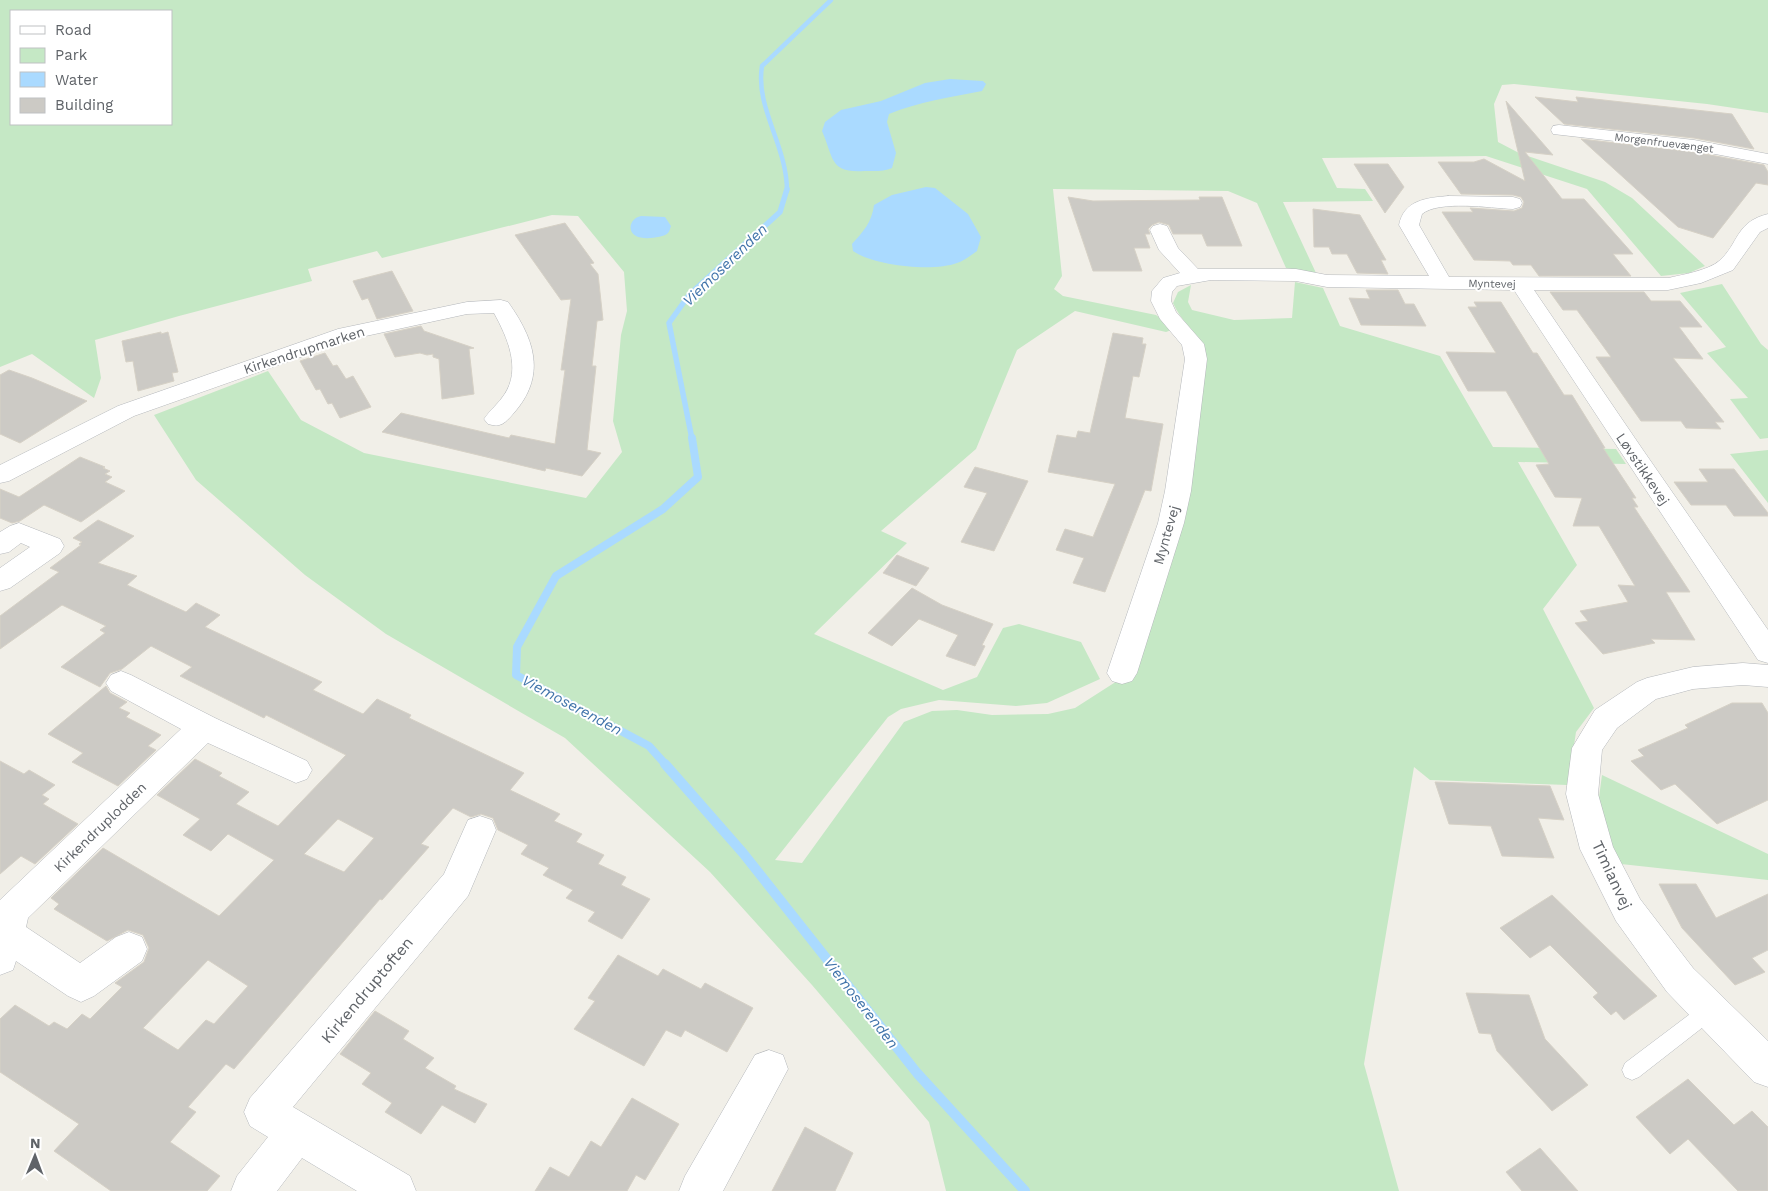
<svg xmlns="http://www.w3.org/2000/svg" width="1768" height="1191" font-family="'Work Sans',sans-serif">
<rect width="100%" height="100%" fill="#f1efe8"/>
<!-- green -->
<path fill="#c5e8c5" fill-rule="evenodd" d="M0 0H1768V113L1707 104 1514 84 1502 85 1494 104 1498 142 1519 153 1605 182 1632 198 1705 266 1689 273 1661 276 1587 189 1486 156 1322 158 1337 188 1365 189 1373 201 1283 202 1316 273 1286 268 1257 203 1228 191 1053 189 1062 276 1054 289 1063 296 1156 315 1174 329 1166 332 1075 311 1017 350 976 449 881 531 907 543 814 634 943 690 977 677 1003 628 1019 624 1081 642 1100 679 1047 703 1016 706 939 700 901 709 888 717 775 860 802 863 904 722 932 711 957 710 992 715 1048 714 1075 708 1128 674 1204 347C1195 331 1180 320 1173 303L1178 292 1191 285 1188 302 1192 310 1234 320 1292 318 1295 282 1323 288 1340 326 1440 356 1493 447 1616 449 1626 464 1518 462 1577 565 1543 609 1594 708 1576 732 1568 785 1430 780 1414 767 1364 1064 1399 1191H946L929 1122 812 985 710 872 565 738 386 634 305 575 196 480 154 415 268 371 301 420 364 453 586 498 622 452 613 421 621 335 627 311 624 272 578 216 552 215 382 258 377 251 308 269 312 281 179 316 95 340 101 378 94 398 32 354 0 367ZM11 11H171V124H11Z
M1722 284 1761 344 1768 350V438L1760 439 1730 399 1748 398 1707 353 1726 347 1680 293Z
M1768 450V503L1730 454Z
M1602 775 1768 854V880L1621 864 1605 832 1598 805Z"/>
<!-- water -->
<path fill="#aadaff" d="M950 79 983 81 986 84 982 91C951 97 918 102 889 114L887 122 896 153 892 168C884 172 873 171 864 171 829 173 834 158 822 131L825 122 841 110 881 101 925 83Z
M926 187 935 188 968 214 981 237 977 251C971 255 964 261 957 263 933 272 874 266 853 251L852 244C863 232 872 222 874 205L892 195Z
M641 216 665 217 671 226C670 228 670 231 668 233 663 238 642 240 636 236 626 230 631 218 641 216Z"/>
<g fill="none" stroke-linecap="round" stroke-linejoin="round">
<!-- stream-far3 -->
<path stroke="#aadaff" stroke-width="4.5" d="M787 191C787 145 755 108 762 66L831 0"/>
<!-- stream-far2 -->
<path stroke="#aadaff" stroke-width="5.5" d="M692 439 669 323 689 295 780 212 787 189"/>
<!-- stream-far1 -->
<path stroke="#aadaff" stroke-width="8" d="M666 765 649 746 516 675 517 647 556 576 663 509 698 477 692 438"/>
<!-- stream -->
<path stroke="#aadaff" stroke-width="10" d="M665 764 743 853 917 1073 1025 1191"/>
</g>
<!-- building -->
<path fill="#cccac5" stroke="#d6d1c6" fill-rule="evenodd" d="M1535 97 1578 102 1576 97 1732 114 1754 149 1694 138 1564 124Z
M1506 101 1553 155 1525 152 1562 199H1584L1633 254H1613L1631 276H1539L1531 265H1513L1510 261 1474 260 1442 212H1473L1470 208 1514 211 1522 208 1524 202 1521 197 1513 195 1461 194 1438 162H1474L1484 159 1525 181Z
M1581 139 1694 152 1764 165 1768 172V185L1756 183 1713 238 1678 227Z
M1354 164H1388L1404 187 1385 213Z
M1068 197 1093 201 1200 200 1199 197H1222L1242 246H1207L1202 234H1173L1169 225 1159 222 1152 225 1148 229 1150 234H1145L1150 248H1134L1142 271H1093Z
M1313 209 1360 215 1386 260H1381L1388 274 1357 273 1347 254H1332L1329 247H1314Z
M565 223 594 263 590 264 598 274 603 320 597 321 592 366H596L587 450 601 453 582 476 546 468 545 471 382 432 401 413 509 438 511 435 555 444 565 370H561L571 299 561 300 515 235Z
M392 271 413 311 377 319 368 298 362 300 353 281Z
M1366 290H1398L1405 304H1414L1426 326 1361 325 1349 298 1370 299Z
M1550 292H1644L1651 301H1680L1702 327H1679L1703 359 1673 358 1724 422H1715L1721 429 1686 428 1681 421H1641L1596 357H1611L1577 310H1563Z
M1474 302H1501L1533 353H1537L1564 395H1572L1605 448H1603L1636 498H1632L1638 507H1634L1690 592H1666L1695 640 1651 639 1655 643 1603 654 1575 623 1588 621 1580 611 1628 602 1618 585 1635 586 1599 526H1573L1582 498 1555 497 1536 465 1549 464 1506 391H1468L1446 352 1496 353 1468 307H1477Z
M421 326 424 331 474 348 469 349 474 394 442 399 439 359 433 357V354L427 355 420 353 395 357 384 334Z
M161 332V334L168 332 178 372 172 373 174 381 138 391 133 361 126 362 122 341Z
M1113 333 1143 338 1142 344H1146L1139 377 1133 376 1125 418 1163 424 1151 491 1145 490 1105 592 1073 583 1084 558 1056 550 1065 529 1093 537 1115 484 1048 472 1057 435 1076 438 1078 431 1090 433Z
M325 353 333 366 337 365 346 379 353 376 371 407 340 418 332 403 328 404 320 389 316 390 300 361Z
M9 370 32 378 87 401 20 443 0 434V375Z
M80 457 105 467 103 468 110 471 105 474 112 477 105 482 125 491 81 522 44 505 20 521 12 523 0 518V489L19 497Z
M975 467 1028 481 994 551 961 542 987 493 964 487Z
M1699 469H1734L1768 513V516H1734L1726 505H1691L1674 482H1708Z
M98 520 134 536 98 563 137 576 127 585 186 612 196 603 220 615 205 627 322 682 313 690 363 714 377 699 411 715 409 718 524 773 510 790 560 814 554 821 582 834 576 842 604 855 598 864 626 877 621 885 650 899 622 939 588 921 595 912 566 898 573 890 543 875 549 868 521 854 528 845 498 830 493 818 481 814 471 817 453 808 421 844 429 847 382 900 380 899 234 1069 226 1064 188 1107 196 1112 170 1142 220 1176 207 1191H111L54 1151 79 1124 0 1072V1019L15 1005 49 1026 54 1022 67 1029 82 1014 90 1019 122 987 115 983 144 962 149 948 143 935 128 930 107 941 54 909 59 904 51 898 103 848 219 916 274 860 228 834 211 851 183 835 200 819 157 795 195 759 222 773 219 776 249 792 236 804 278 826 346 755 266 715 264 718 180 676 192 667 151 646 122 669 110 673 100 687 61 667 105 633 100 630 106 626 62 605 0 649V616L59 572 50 568 81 545 79 544 82 542 73 538ZM338 819 374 838 344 872 304 854ZM208 960 248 986 214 1024 206 1020 178 1050 143 1028Z
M897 555 929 568 916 586 883 573Z
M912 588 942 605 993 624 982 645 985 646 975 666 946 656 958 635 919 619 892 646 868 633Z
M106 686 110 693 127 702 119 708 130 713 126 717 161 735 148 746 156 750 118 786 72 762 83 753 48 734Z
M1732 703H1762L1768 713V800L1717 824 1675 784 1661 790 1631 761 1644 756 1638 750 1688 728 1685 725Z
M0 761 24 774 29 770 55 785 42 795 49 799 43 804 78 824 35 864 21 856 0 874Z
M1435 782 1550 786 1564 820 1538 818 1554 858 1502 856 1491 826 1449 824Z
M1659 884H1696L1716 918 1768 894V950L1752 958 1765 972 1735 985 1682 928Z
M1552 895 1657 996 1624 1020 1616 1011 1611 1015 1593 997 1598 993 1550 945 1530 958 1500 928Z
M618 955 658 976 663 969 701 989 705 983 753 1008 727 1052 685 1030 681 1037 666 1030 644 1066 574 1029 595 1001 588 998Z
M1466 993 1529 995 1545 1039 1588 1085 1552 1111 1497 1051 1491 1034 1479 1033Z
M375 1011 409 1031 403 1039 434 1058 425 1068 456 1086 454 1089 487 1104 475 1123 442 1105 421 1134 385 1112 392 1103 362 1084 371 1073 340 1054Z
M1688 1079 1734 1125 1752 1111 1768 1127V1191H1738L1688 1139 1670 1154 1636 1117Z
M632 1098 679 1124 645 1180 636 1175 627 1191H535L550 1167 569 1177 591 1141 601 1147Z
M805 1127 853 1153 835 1191H772Z
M1540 1148 1578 1191H1522L1506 1172Z"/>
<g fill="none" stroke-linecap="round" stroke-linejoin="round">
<!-- lane casing -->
<g stroke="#b5b8bc" stroke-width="1">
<path id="lane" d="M1709 1002 1716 1005 1718 1011 1716 1017 1639 1077 1632 1080 1625 1077 1622 1070 1625 1063 1702 1005Z"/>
</g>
<!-- street casing -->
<g stroke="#b5b8bc" stroke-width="1">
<path id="street" d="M1559 125 1694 140 1768 154V164L1694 150 1553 134 1551 130 1553 126Z
M1448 196 1513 197 1520 199 1522 203 1520 207 1513 209C1490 208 1439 200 1422 214L1419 225 1449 277 1668 278C1682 275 1709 270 1719 261 1739 244 1735 222 1768 214V228L1760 232 1733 270 1701 283 1668 290H1534L1643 450 1768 630V663L1758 660 1514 290 1327 287 1296 281 1211 280 1177 286 1172 292 1171 301 1176 312 1204 344 1207 359 1191 491 1184 523 1137 673 1132 681 1122 684 1112 681 1107 673 1158 523 1165 491 1185 359 1182 345 1160 319 1151 301 1152 291 1163 278 1180 273 1159 250 1150 230 1153 226 1160 224 1167 226 1178 248 1198 269H1296L1327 275 1429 276 1399 225C1404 200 1426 198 1448 196Z
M501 300 508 302C535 340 547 376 513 414 505 423 501 428 488 424L484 419C490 410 499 403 504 395 522 369 507 337 494 313L467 314 352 339 134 416 9 481 0 483V465L118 406 338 329 467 302Z
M19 523 60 539 64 546 60 553 10 588 0 591V568L30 547 21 543 9 552 0 554V532L10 526Z
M1743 663 1768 665V687L1743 685 1693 689 1656 699 1617 728 1602 750 1598 794 1613 847 1640 899 1693 968 1768 1041V1087L1754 1082 1667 992 1616 921 1580 849 1566 794 1572 748 1595 710 1637 682 1647 678 1693 667Z
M121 671 131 675 215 718 307 761 312 770 307 779 296 783 208 743 28 918 26 927 80 963 116 937 129 932 142 937 147 949 142 961 94 996 81 1002 68 996 16 961 13 970 0 975V900L181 729 111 691 106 683 111 675Z
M480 816 492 820 496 830 468 896 293 1107 410 1176 416 1191H357L302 1158 277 1191H231L237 1176 268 1137 250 1126 244 1112 250 1098 444 874 468 820Z
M769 1050 783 1055 788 1069 723 1191H679L685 1176 755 1055Z"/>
</g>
<!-- lane -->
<use href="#lane" fill="#fff" fill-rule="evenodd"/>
<!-- street -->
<use href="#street" fill="#fff" fill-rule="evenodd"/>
</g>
<g text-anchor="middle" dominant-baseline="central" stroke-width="4" stroke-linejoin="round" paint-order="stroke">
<!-- far-street labels -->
<g font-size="11" fill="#5f6368" stroke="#fff">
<text transform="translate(1664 143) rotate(7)">Morgenfruevænget</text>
<text transform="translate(1492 284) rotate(1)">Myntevej</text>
</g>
<!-- street labels -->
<g font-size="14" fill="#5f6368" stroke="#fff">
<text transform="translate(304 350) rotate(-18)">Kirkendrupmarken</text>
<text transform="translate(1643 469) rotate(56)">Løvstikkevej</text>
<text transform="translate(1166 535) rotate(-74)">Myntevej</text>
<text transform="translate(100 827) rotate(-44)">Kirkendruplodden</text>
</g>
<!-- water labels -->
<g font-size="15" font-style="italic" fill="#4174aa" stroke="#fff">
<text transform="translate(725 265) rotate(-44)">Viemoserenden</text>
<text transform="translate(572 705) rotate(28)">Viemoserenden</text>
<text transform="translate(861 1003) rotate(52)">Viemoserenden</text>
</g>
<!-- near-street labels -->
<g font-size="16" fill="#5f6368" stroke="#fff">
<text transform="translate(1612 875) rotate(65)">Timianvej</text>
<text transform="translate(367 990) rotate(-50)">Kirkendruptoften</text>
</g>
</g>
<!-- legend -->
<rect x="10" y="10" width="162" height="115" fill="#ffffff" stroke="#bfc1c3"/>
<rect x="20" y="26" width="25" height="8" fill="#ffffff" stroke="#bfc1c3"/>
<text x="55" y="35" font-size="15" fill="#5f6368">Road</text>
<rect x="20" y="48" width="25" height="15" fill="#c5e8c5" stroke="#bfc1c3"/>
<text x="55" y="60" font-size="15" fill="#5f6368">Park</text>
<rect x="20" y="72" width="25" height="15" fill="#aadaff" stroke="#bfc1c3"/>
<text x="55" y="85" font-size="15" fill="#5f6368">Water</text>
<rect x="20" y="98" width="25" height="15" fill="#cccac5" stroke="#bfc1c3"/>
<text x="55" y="110" font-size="15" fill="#5f6368">Building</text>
<!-- north arrow -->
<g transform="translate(35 1156) rotate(1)" stroke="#ffffff" stroke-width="4" paint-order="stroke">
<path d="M0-4L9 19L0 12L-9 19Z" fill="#5f6368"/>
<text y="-8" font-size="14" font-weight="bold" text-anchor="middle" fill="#5f6368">N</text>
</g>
</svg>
